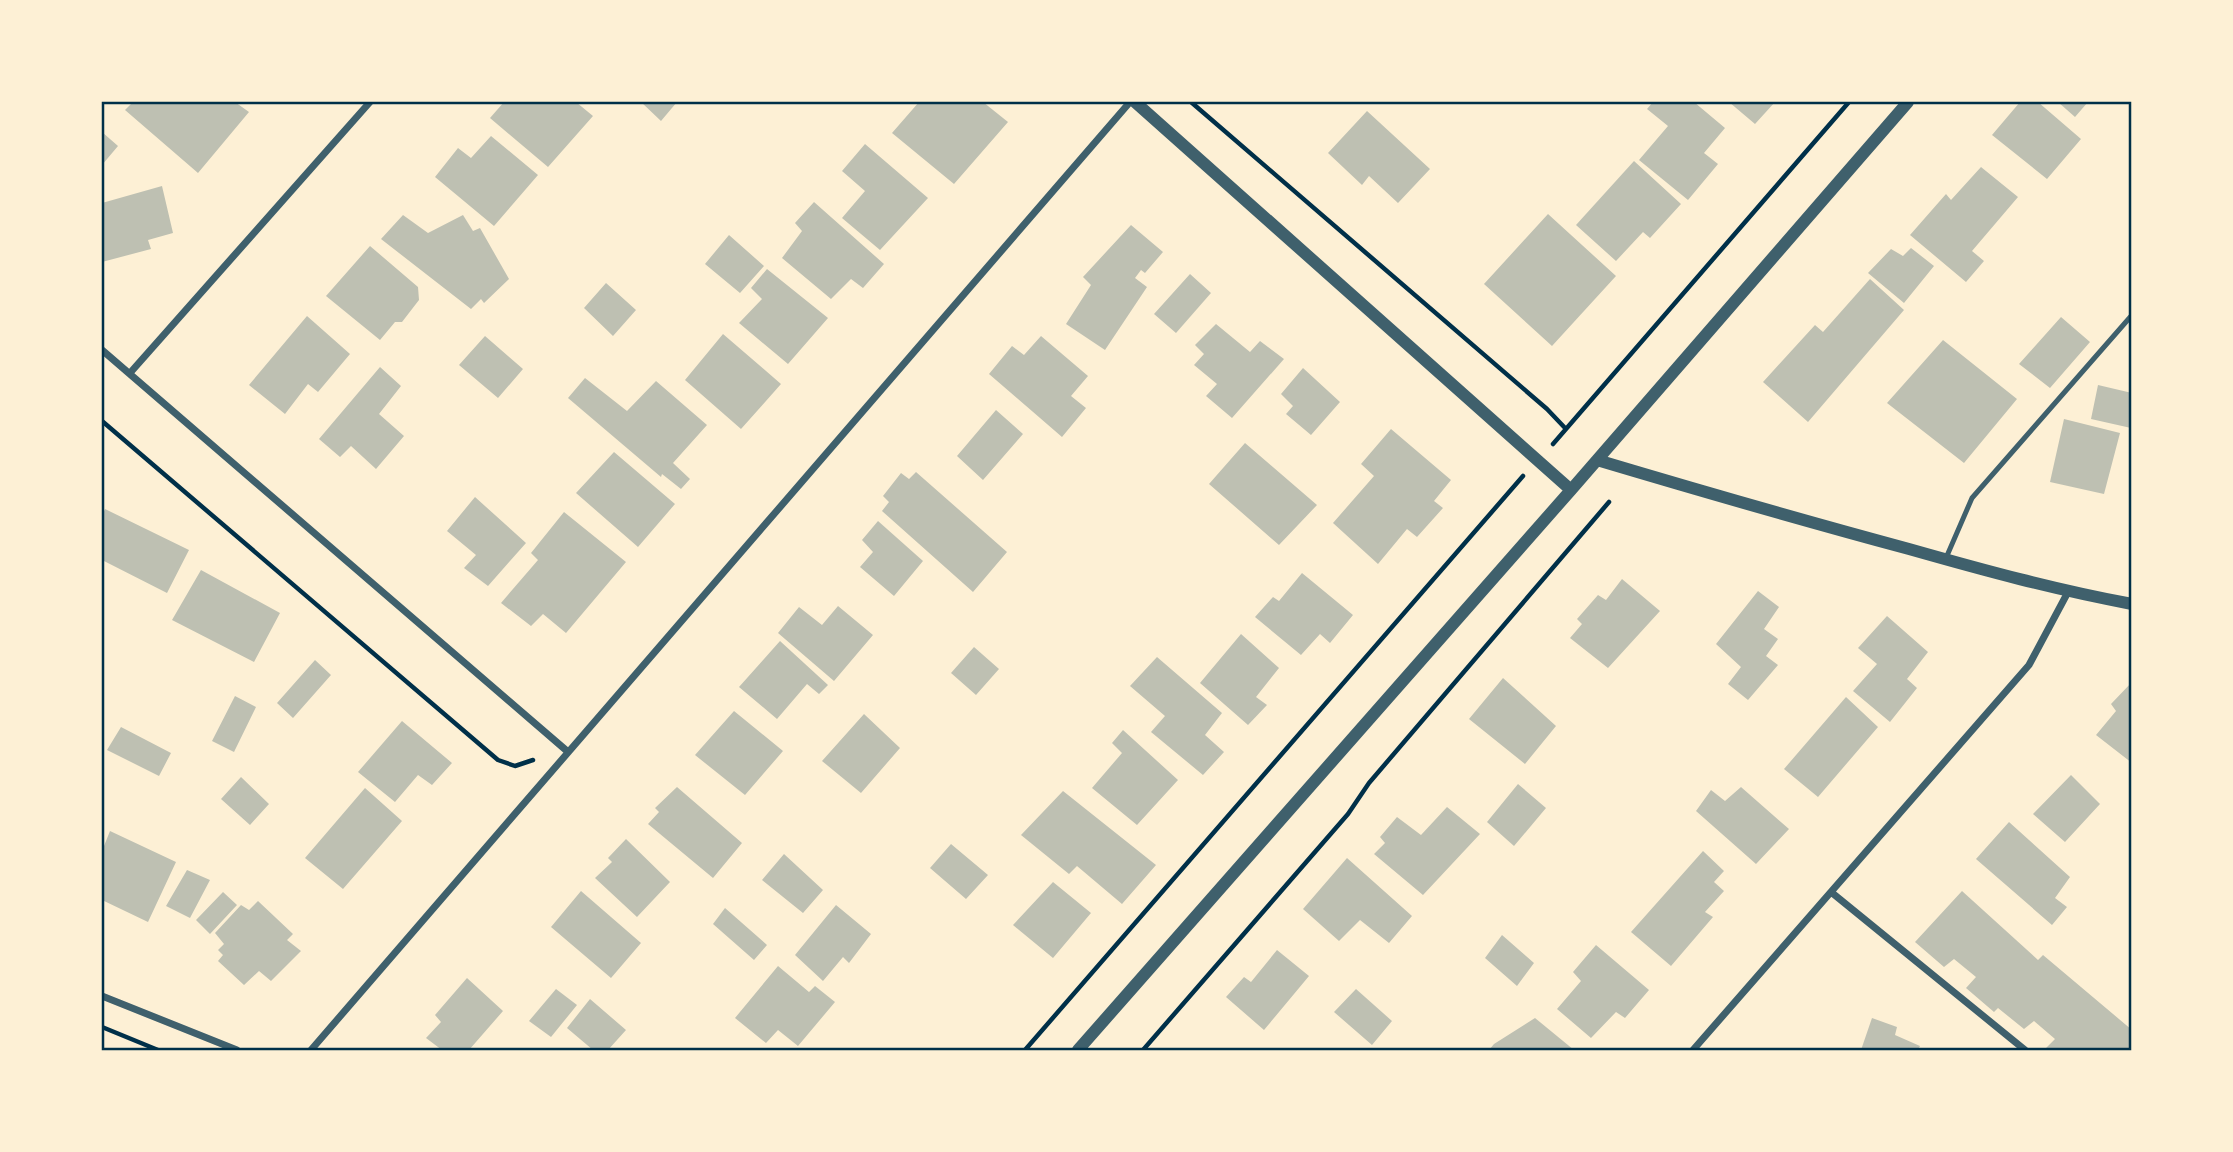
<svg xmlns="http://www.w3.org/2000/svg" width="2233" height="1152" font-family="'Fira Sans',sans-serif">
<rect width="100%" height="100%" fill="#fdf0d5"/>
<!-- building -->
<path fill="#bec0b2" d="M133 102H235L249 112 198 173 125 110Z
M504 102H576L593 116 548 167 490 118Z
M641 102H677L661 121Z
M919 102H983L1008 122 954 184 892 133Z
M1653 102H1694L1725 128 1704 153 1718 164 1688 200 1639 160 1668 126 1647 109Z
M1729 102H1775L1755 124Z
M2020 102H2038L2081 139 2047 179 1992 135Z
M2058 102H2088L2075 117Z
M1367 111 1430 169 1398 203 1369 176 1362 185 1328 153Z
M102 132 118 146 102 165Z
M491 136 538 175 494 226 435 177 458 148 471 158Z
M865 144 928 198 880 250 842 218 865 191 842 171Z
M1634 161 1681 204 1650 238 1643 232 1616 261 1576 225Z
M1981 167 2018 197 1972 251 1984 261 1966 282 1910 235 1946 194 1951 200Z
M162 186 173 233 148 240 151 249 102 262V203Z
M814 202 884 264 863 288 851 279 831 299 782 258 802 231 795 223Z
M1548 214 1616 276 1552 346 1484 284Z
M403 215 428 233 463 215 473 231 480 228 509 279 484 303 481 299 471 309 381 239Z
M1131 225 1163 252 1145 273 1141 270 1135 278 1147 287 1105 350 1066 324 1091 285 1083 277Z
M729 235 764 266 740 293 705 264Z
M370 246 418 287 419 300 402 322H395L380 340 326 296Z
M1911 248 1934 266 1904 303 1868 273 1891 249 1903 256Z
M767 269 828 318 788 364 739 323 762 299 751 288Z
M1190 274 1211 293 1176 333 1154 314Z
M1870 279 1904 310 1808 422 1763 382 1815 325 1823 332Z
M606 283 636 310 613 336 584 308Z
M307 316 350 354 318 392 308 384 285 414 249 385Z
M2061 317 2090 342 2050 388 2019 364Z
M1216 324 1250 352 1260 341 1284 359 1232 418 1206 396 1217 384 1194 365 1204 354 1195 345Z
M723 334 781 384 741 429 685 380Z
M485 336 523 369 498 398 459 365Z
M1041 336 1088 376 1071 396 1086 408 1062 437 989 374 1012 346 1024 355Z
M1943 340 2017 399 1964 463 1887 403Z
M380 367 401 386 379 414 404 436 376 469 351 446 340 457 319 439Z
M1303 368 1340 402 1311 435 1286 414 1293 406 1281 394Z
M585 378 627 411 656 381 707 425 673 463 690 479 681 489 662 474 661 477 568 398Z
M2098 385 2132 393 2131 428 2091 419Z
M996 410 1023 434 983 480 957 456Z
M2064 419 2120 433 2104 494 2050 482Z
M1391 429 1451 480 1434 501 1443 508 1417 537 1407 529 1378 564 1333 523 1374 476 1361 464Z
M1245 443 1317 505 1279 545 1209 484Z
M614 452 675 504 638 547 576 493Z
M916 472 1007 552 973 592 882 511 889 502 883 496 901 473 909 479Z
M475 497 526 543 488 586 464 568 476 555 447 531Z
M105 509 189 550 167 593 102 560V516Z
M564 512 626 562 566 633 543 614 531 626 501 603 538 560 531 553Z
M878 521 923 561 894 596 860 567 873 552 862 540Z
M201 570 280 613 254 662 172 620Z
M1302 573 1353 615 1330 643 1320 634 1301 655 1255 617 1273 597 1279 601Z
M1622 579 1660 611 1608 668 1570 638 1582 624 1577 619 1598 595 1606 600Z
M1758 591 1779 607 1764 629 1778 639 1766 656 1778 665 1748 700 1728 684 1741 667 1716 644Z
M838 606 873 635 834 681 778 633 799 607 822 625Z
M1887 616 1928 652 1907 679 1917 688 1890 722 1853 691 1877 664 1858 648Z
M1241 634 1279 668 1256 697 1267 705 1248 725 1200 683Z
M780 641 828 685 819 694 807 684 777 719 739 687Z
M974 647 999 669 976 695 951 673Z
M1157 657 1222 713 1205 735 1224 752 1203 775 1151 732 1165 716 1130 686Z
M315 660 331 675 293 718 277 703Z
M1503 678 1556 726 1525 764 1469 719Z
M2132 682V763L2096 735 2116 711 2111 704Z
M235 696 256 707 234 752 212 741Z
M1846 697 1878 727 1818 797 1784 769Z
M734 711 783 751 745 795 695 755Z
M864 714 900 748 861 793 822 761Z
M402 721 452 763 432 785 418 775 395 802 358 772Z
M121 727 171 753 159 776 107 750Z
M1123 730 1178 780 1137 825 1092 788 1122 753 1112 743Z
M2071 775 2100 804 2065 842 2033 814Z
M241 777 269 804 250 825 221 799Z
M1518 784 1546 808 1514 846 1487 822Z
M677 787 742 843 713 878 648 824 659 812 655 808Z
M1741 787 1789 829 1756 864 1696 811 1711 790 1725 801Z
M365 788 402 821 343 889 305 858Z
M1063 791 1156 865 1122 904 1077 866 1069 874 1021 835Z
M1447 807 1480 834 1423 895 1374 854 1385 843 1380 837 1397 817 1421 835Z
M2009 822 2070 877 2055 898 2067 907 2052 925 1976 859Z
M110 831 176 862 148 922 102 900V851Z
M626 839 670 882 637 917 595 878 612 862 608 858Z
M951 844 988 875 966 899 930 868Z
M1703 851 1724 871 1714 882 1724 891 1705 912 1713 917 1671 966 1631 932Z
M784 854 823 890 803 913 762 880Z
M1347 858 1412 916 1389 943 1360 920 1339 941 1303 909Z
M187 870 210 880 190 918 166 906Z
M1053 882 1091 913 1053 958 1013 925Z
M581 891 641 943 611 978 551 927Z
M1962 891 2038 960 2043 955 2132 1030V1050H2049L2046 1048 2055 1039 2034 1021 2024 1029 1998 1008 1994 1012 1966 988 1976 977 1954 959 1944 967 1915 942Z
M223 892 237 905 210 934 196 920Z
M258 901 293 934 287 940 301 951 271 981 259 971 244 985 218 961 223 955 218 950 224 944 215 933 241 905 249 910Z
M836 905 871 934 849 963 843 957 823 981 795 955Z
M725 908 767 945 754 960 713 924Z
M1502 935 1534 963 1517 986 1485 958Z
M1596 945 1649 990 1625 1018 1616 1012 1591 1038 1557 1009 1581 981 1573 972Z
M1277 950 1309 976 1264 1030 1226 997 1244 977 1251 982Z
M778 966 809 992 815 986 835 1002 798 1046 778 1030 766 1043 735 1018Z
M467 978 503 1011 469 1050H442L426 1038 441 1022 435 1015Z
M556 989 577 1005 551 1037 529 1021Z
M1356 989 1392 1021 1372 1045 1334 1012Z
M590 999 626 1030 608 1050H593L567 1028Z
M1535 1018 1574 1050H1489L1494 1044Z
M1872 1018 1897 1027 1895 1035 1920 1046 1918 1050H1861Z"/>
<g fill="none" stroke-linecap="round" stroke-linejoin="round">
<!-- path -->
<path stroke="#003049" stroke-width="4.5" d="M1191 102 1547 409 1566 429 1849 102
M102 421 498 760 515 766 533 760
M1553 444 1566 429
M102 1027 158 1050
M1025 1050 1523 476
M1143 1050 1348 814 1369 783 1609 502"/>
<!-- service -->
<path stroke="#3f606c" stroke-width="5" d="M1946 558 1972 498 2132 315"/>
<!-- minor -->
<path stroke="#3f606c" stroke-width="7" d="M102 350 567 751
M130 373 370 102
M1831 892 2025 1050
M102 996 237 1050
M311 1050 1130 102
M1693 1050 2029 665 2068 592"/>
<!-- tertiary -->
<path stroke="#3f606c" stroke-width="12" d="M1135 102 1571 490
M1597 460C1701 491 1805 521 1909 549 1983 570 2056 590 2132 604
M1078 1050 1571 490 1908 102"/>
</g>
<!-- border -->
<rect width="2233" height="1152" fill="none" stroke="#fdf0d5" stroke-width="206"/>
<rect x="103" y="103" width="2027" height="946" fill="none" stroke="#003049" stroke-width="2.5"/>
</svg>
